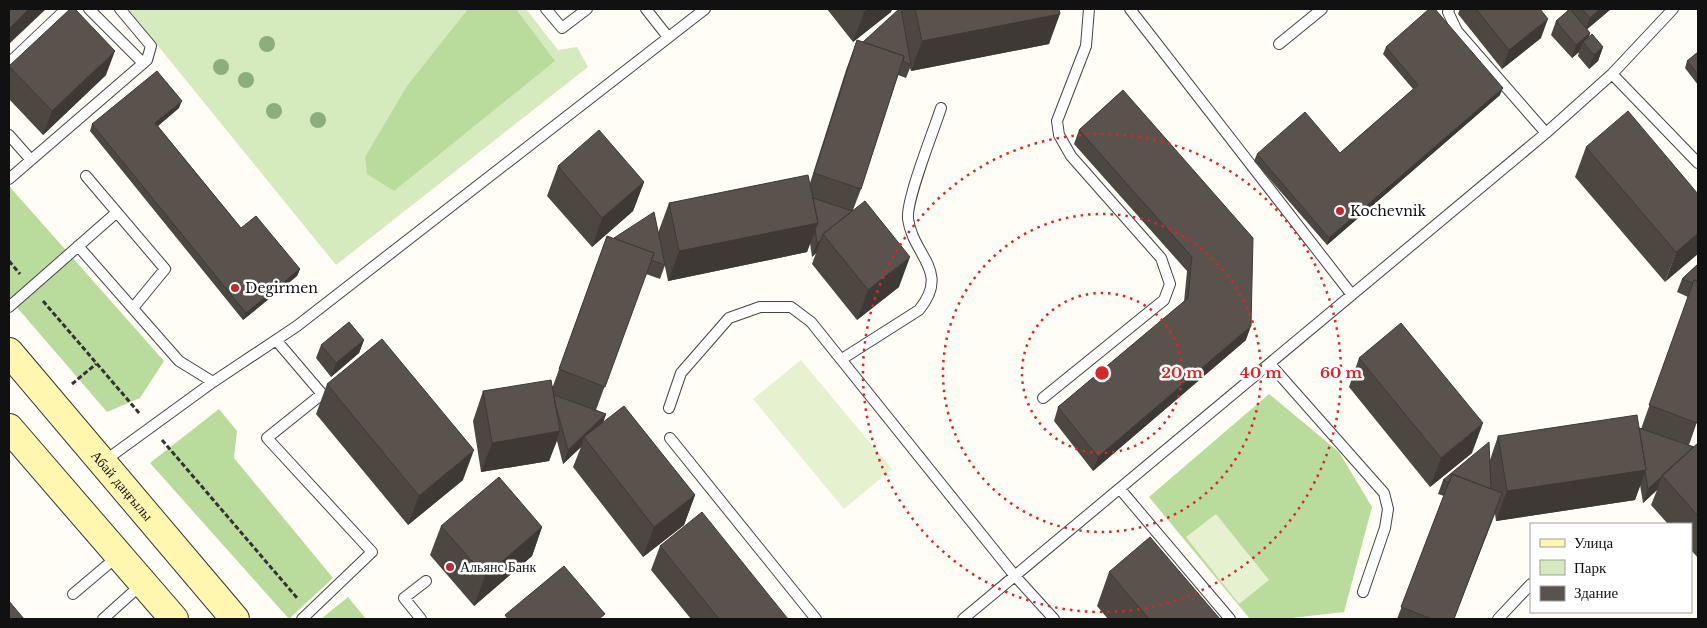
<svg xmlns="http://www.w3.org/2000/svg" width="1707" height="628" font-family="'Libre Baskerville',serif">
<rect width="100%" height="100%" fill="#fffdf5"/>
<!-- green -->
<path fill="#d5ebbd" d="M128 9H526L558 50 577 47 588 67 336 265Z"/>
<!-- forest -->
<path fill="#b9dc9c" d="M468 9H516L555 61 394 191 367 174 365 157 407 86Z
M9 186 164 361 140 398 107 412 9 298Z
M1269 394 1339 452 1372 507 1344 612 1283 619H1250L1149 497Z
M219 409 237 431 234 458 333 578 289 619 150 463Z
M348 597 366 619H321Z"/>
<!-- pitch -->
<path fill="#e6f2cf" d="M801 360 892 469 844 509 753 399Z
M1216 514 1269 580 1239 604 1186 537Z"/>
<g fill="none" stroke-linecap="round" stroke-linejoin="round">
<!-- lane casing -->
<g stroke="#444" stroke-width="12">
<path id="lane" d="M89 9 143 63
M546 9 562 28 587 9
M646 9 668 37
M1130 9 1352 295
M1449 9 1448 12 1457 31 1546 133
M1279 44 1322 9
M9 63 66 9
M1612 74 1698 163
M9 135 31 160
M86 176 165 269 133 308
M9 179 147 60 151 46 120 9
M78 246 179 361 213 382
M9 307 116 213
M276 340 322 394 267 438 372 552 302 619
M842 359 919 310C951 271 913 256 908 219 906 199 934 130 941 108
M1270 364 1384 493 1388 509 1385 528 1363 592
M1043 398 1164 300 1170 284 1161 258 1071 156 1059 135 1057 121 1086 46 1089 9
M669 408 681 373 729 318 760 307H791L811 322 1015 576 1054 619
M670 438 816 619
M103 462 213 382 297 326 705 9
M1120 489 1230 619
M73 594 118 556
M103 619 143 583
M421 619 404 598 426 581
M963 619 1546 133 1612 74 1673 9
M1498 619 1531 584"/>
</g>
<!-- secondary casing -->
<g stroke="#333" stroke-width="30">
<g id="secondary">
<path id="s1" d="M9 352 235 619"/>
<path d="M9 428 174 619"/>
</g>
</g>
<!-- path -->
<path stroke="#333" stroke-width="3" stroke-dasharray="5 2.5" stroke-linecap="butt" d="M9 261 20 274
M43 301 140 414
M72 384 96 364
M162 440 298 599"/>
<!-- lane -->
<use href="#lane" stroke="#fff" stroke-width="10"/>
<!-- secondary -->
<use href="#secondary" stroke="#fff6b0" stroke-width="28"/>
</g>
<!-- trees -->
<g fill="#8dad7f">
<circle cx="267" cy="44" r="8"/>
<circle cx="221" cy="67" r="8"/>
<circle cx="246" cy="80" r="8"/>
<circle cx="274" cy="111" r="8"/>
<circle cx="318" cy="120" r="8"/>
</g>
<!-- wall -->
<path fill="#4d4742" d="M827 9H892L891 12 853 42Z
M902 9H1059L1049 44 911 71 910 68 906 78 898 75 861 189 853 210 899 287 857 320 812 264 816 253 812 257 810 243 807 252 668 281 658 233 669 203 810 183 846 70 857 40 863 42 901 12Z
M1460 9H1540L1541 38 1502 69 1458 14Z
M1566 9H1611L1587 29 1590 33 1589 36 1603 47 1598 61 1589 69 1578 56 1579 52 1572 58 1551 35 1556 21 1568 11Z
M1386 47 1500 95 1327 245 1254 161 1257 154 1340 153 1413 89 1383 54Z
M1698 52V85L1685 68 1687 61Z
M9 66 106 75 43 135 9 99Z
M1123 90 1246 340 1093 471 1054 421 1058 407 1184 302 1187 271 1074 144 1079 130Z
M179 108 158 126 241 228 300 269 297 276 243 320 90 131 92 124Z
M1586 147 1698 194 1665 282 1575 177Z
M558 166 644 182 633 211 592 247 547 196Z
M607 236 665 265 660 279 646 274 596 410 606 414 603 423 695 495 684 525 643 557 573 467 581 447 563 464 557 441 549 461 481 472 473 421 483 391 553 386Z
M1698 264V419L1689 445 1694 447 1698 443V558L1691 550V524H1668L1651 505 1657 490 1643 503 1640 485 1635 500 1496 521 1495 514 1454 619H1397L1444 496 1438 494 1443 480 1490 460 1498 436 1639 428 1641 429 1688 297 1677 292 1682 279Z
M364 340 359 353 331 377 316 358 321 345Z
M1359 358 1472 453 1430 487 1349 387Z
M327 384 463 480 408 525 316 414Z
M441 526 542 527 532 556 474 606 430 555Z
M660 546 788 619H691L651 570Z
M1109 572 1220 619H1108L1097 606Z"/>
<!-- shaded-wall -->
<path fill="#3f3936" d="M29 9H46L9 44V29Z
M868 9H892L891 12 853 42 864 12Z
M1600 9H1611L1585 31 1590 18Z
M1060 14 1049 44 911 71 922 41Z
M1548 19 1541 38 1502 69 1509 50Z
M1590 33 1586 46 1583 42 1579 52 1572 58 1576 45Z
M1603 47 1598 61 1589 69 1594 55Z
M115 51 106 75 43 135 52 111Z
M1503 88 1500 95 1327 245 1329 238Z
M182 101 179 108 153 130 155 123Z
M644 182 633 211 592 247 602 218Z
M818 223 807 252 668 281 679 251Z
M1698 233V254L1665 282 1676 252Z
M821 240 816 253 812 257 817 243Z
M910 257 899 287 857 320 868 290Z
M300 269 297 276 243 320 246 313Z
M1251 326 1246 340 1093 471 1098 457Z
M364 340 359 353 331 377 336 363Z
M606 414 601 428 584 437 581 447 563 464 568 450Z
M1483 423 1472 453 1430 487 1441 458Z
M560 431 549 461 481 472 492 443Z
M474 450 463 480 408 525 419 496Z
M1646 470 1635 500 1496 521 1507 491Z
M1662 476 1657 490 1643 503 1648 489Z
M695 495 684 525 643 557 654 527Z
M542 527 532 556 474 606 485 576Z"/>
<!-- building -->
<path fill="#5a524d" stroke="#3f3936" d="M9 9H29L9 29Z
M70 9H75L115 51 52 111 9 66Z
M862 9H868L864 12Z
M899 9H901L911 65 903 61 904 56 863 42Z
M915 9H1059L1060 14 922 41Z
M1429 9H1435L1503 88 1329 238 1257 154 1305 112 1340 153 1418 85 1386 47Z
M1476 9H1540L1548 19 1509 50Z
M1570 9 1590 33 1576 45 1556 21Z
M1582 9H1600L1590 18Z
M1592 34 1603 47 1594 55 1583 42Z
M857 40 904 56 861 189 814 173Z
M1698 52V74L1687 61Z
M157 71 182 101 155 123 241 228 256 216 300 269 246 313 92 124Z
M1123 90 1253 238 1251 326 1098 457 1058 407 1188 298 1192 257 1079 130Z
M1628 111 1698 194V233L1676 252 1586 147Z
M599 130 644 182 602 218 558 166Z
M808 175 818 223 679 251 669 203Z
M813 198 852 211 823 234 821 240 817 243 815 229 818 223Z
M865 201 910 257 868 290 823 234Z
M654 212 665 265 651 260 654 253 614 238Z
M607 236 654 253 605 387 559 369Z
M1698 264V282L1694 280 1693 283 1682 279Z
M1694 280 1698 282V419L1697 423 1649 405Z
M349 322 364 340 336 363 321 345Z
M1401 323 1483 423 1441 458 1359 358Z
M382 339 474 450 419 496 327 384Z
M551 380 560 431 492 443 483 391Z
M554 395 606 414 568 450 555 403Z
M624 406 695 495 654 527 584 437Z
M1637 415 1646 470 1507 491 1498 436Z
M1639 428 1694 447 1648 489 1645 471 1646 470Z
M1489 442 1491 489 1452 474 1449 483 1443 480Z
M1698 443V516L1662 475Z
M1452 474 1502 493 1454 619H1432L1401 607Z
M499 477 542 527 485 576 441 526Z
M702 512 788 619H719L660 546Z
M1150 537 1220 619H1149L1109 572Z
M564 566 605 614 599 619H508L505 615Z
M9 601 24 619H9Z"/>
<!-- distance rings -->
<g fill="none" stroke="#d62828" stroke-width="2.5" stroke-dasharray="2.5 5">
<circle cx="1102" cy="373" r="80"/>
<circle cx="1102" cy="373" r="159"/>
<circle cx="1102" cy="373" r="239"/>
</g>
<!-- markers -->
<g fill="#c4262e" stroke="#fff" stroke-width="2">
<circle cx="1340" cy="211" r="5"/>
<circle cx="235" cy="288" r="5"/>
<circle cx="450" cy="567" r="5"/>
</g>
<g text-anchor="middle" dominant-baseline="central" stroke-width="5" stroke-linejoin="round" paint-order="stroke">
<!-- poi labels -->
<g font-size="14" fill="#111" stroke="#fff" text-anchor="start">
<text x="1350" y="211">Kochevnik</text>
<text x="245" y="288">Degirmen</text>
<text x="460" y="567">Альянс Банк</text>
</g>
<!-- street labels -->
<g font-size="14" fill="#111" stroke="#fff">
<text stroke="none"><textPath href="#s1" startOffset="175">Абай даңғылы</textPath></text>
</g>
</g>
<circle cx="1102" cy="373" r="8" fill="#d62828" stroke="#fff" stroke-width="2.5"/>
<g font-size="15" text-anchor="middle" font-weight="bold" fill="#d62828" stroke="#fff" stroke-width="5" stroke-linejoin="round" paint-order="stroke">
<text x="1182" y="378">20 m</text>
<text x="1261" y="378">40 m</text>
<text x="1341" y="378">60 m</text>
</g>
<!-- border -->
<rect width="1707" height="628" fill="none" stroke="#111111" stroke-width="20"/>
<!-- legend -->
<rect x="1530" y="523" width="162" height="90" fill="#ffffff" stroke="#a0a0a0"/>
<rect x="1540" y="539" width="25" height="8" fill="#fff6b0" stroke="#a0a0a0"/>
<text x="1574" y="548" font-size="15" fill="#111111">Улица</text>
<rect x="1540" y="560" width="25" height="15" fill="#d5ebbd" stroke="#a0a0a0"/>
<text x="1574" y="573" font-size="15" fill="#111111">Парк</text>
<rect x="1540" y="586" width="25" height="15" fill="#5a524d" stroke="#a0a0a0"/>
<text x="1574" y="598" font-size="15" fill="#111111">Здание</text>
</svg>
